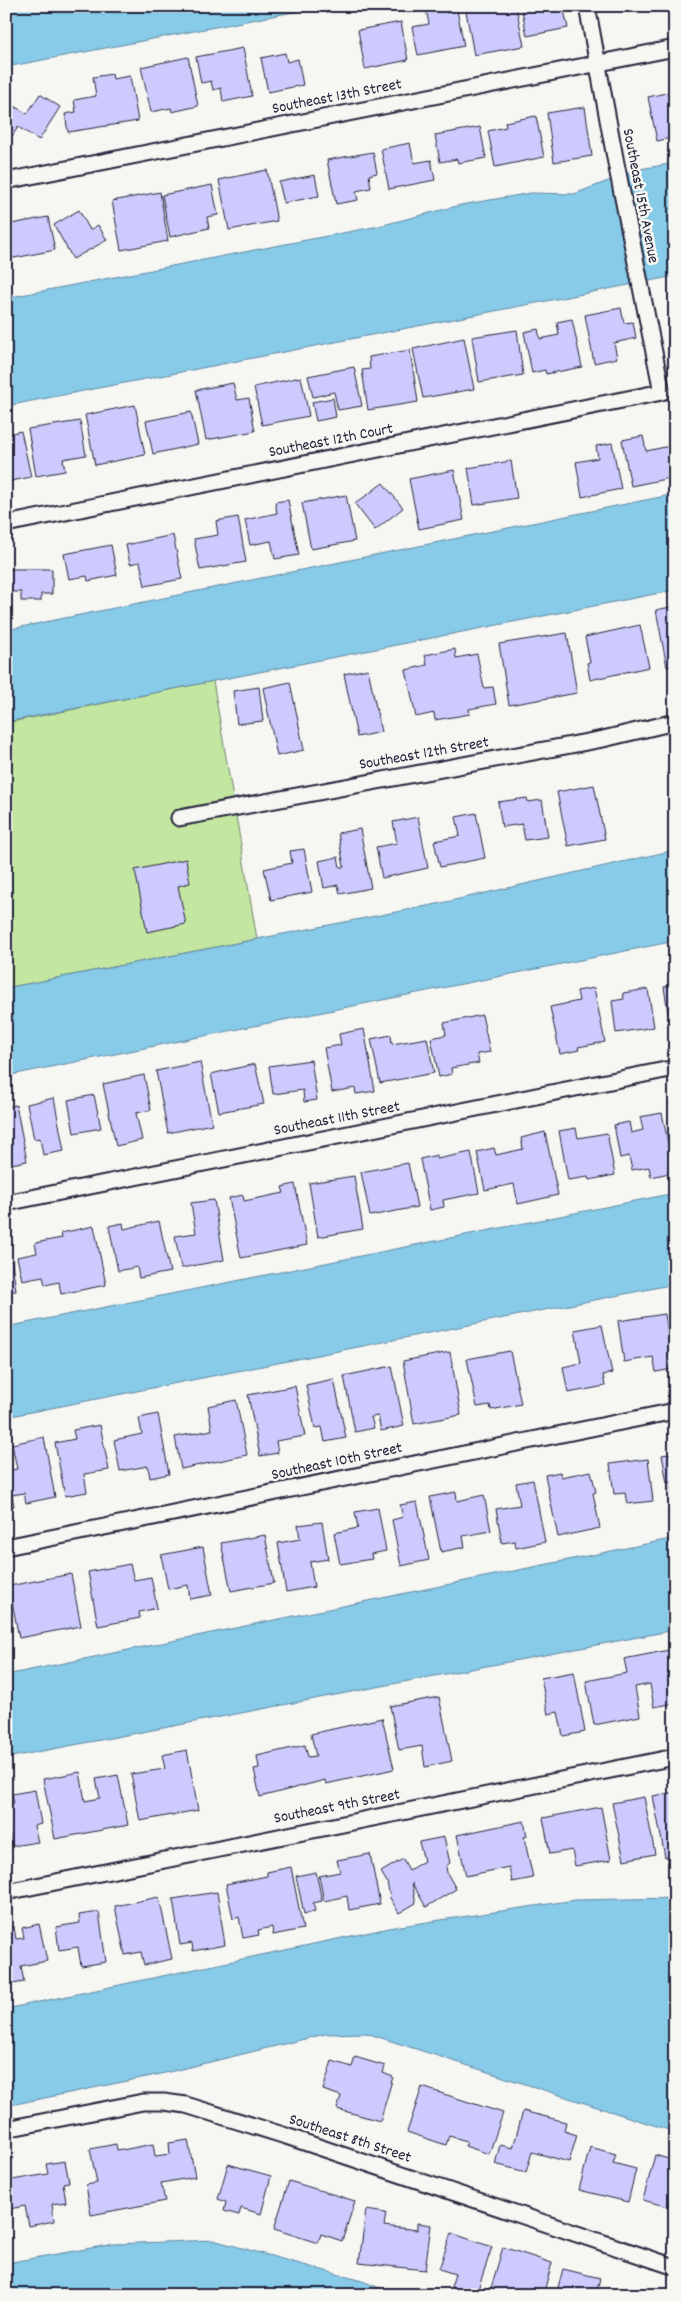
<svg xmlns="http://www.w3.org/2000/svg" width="681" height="2301" font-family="Dekko,sans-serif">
<rect width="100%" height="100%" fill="#f6f6f2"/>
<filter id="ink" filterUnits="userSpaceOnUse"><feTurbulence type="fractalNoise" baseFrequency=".02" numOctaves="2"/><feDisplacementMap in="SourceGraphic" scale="10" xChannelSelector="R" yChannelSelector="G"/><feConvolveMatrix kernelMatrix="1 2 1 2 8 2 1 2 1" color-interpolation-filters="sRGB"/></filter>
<g filter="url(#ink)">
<!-- green -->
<path fill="#c3e6a0" stroke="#72846e" d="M213 681 257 939 6 988V723Z"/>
<!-- water -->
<path fill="#87cbe8" stroke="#5f87a3" d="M6 6H325L6 67Z
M675 163V276L6 406V298L379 226 461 205 531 193 574 194 640 169Z
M675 494V590L6 722V630Z
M675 850V941L6 1076V988L437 904Z
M675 1193V1284L6 1417V1327Z
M675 1538V1630L6 1758V1675Z
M675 1898V2132L366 2033 325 2034 161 2074 6 2106V2009L394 1927 575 1900Z
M213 2240 362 2281 398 2295H6V2263L114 2244Z"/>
<!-- building -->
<path fill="#cdcbfe" stroke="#22223b" d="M444 6 446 13 457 10 464 46 418 55 412 27 429 24 426 9Z
M465 6H516L524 46 474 55Z
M521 6H563L568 28 527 36Z
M648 6H667V8L650 12Z
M401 22 408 60 365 69 358 30Z
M243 48 252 96 223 102 221 88 213 90 211 81 201 83 196 57Z
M285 53 287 62 298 59 303 85 268 92 261 58Z
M188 57 198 106 172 112 171 108 151 112 141 67Z
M112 74 113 79 130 76 138 121 68 132 65 114 76 112 74 100 96 96 93 77Z
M675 91V137L657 141 648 97Z
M40 94 60 107 39 140 18 127 6 146V101L27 114Z
M585 107 592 156 554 162 547 113Z
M536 116 544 157 495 167 488 131 506 127 505 122Z
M480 127 486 158 458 163 457 159 440 162 435 135Z
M410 143 414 163 431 160 435 180 389 189 381 149Z
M373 152 377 173 369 175 371 188 356 191 358 200 336 204 327 160Z
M267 170 277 221 229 230 219 180Z
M315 175 319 196 284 203 279 182Z
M212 185 218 215 207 217 209 228 170 237 162 195Z
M160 192 168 241 121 250 112 201Z
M79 210 90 230 98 225 107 240 73 259 54 225Z
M48 217 55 250 9 259 6 245V225Z
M621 308 624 323 633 322 636 338 614 343 617 358 594 363 585 315Z
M572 319 582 367 546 374 545 370 532 373 524 332 538 329 540 339 559 335 557 322Z
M517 330 523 375 479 382 472 337Z
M464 338 474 389 423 398 413 349Z
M410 350 418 402 368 410 362 370 370 369 369 357Z
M354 367 362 406 338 410 334 392 313 397 308 376Z
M301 377 309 416 262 425 254 387Z
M233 383 237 400 249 398 255 431 206 440 196 390Z
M333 398 336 417 316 421 312 402Z
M135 405 145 455 95 465 85 415Z
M191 412 198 444 153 454 146 421Z
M80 421 86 455 63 459 65 471 36 476 28 429Z
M6 430 7 434 21 431 31 477 6 482Z
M643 436 646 451 675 445V477L631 486 622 440Z
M612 443 621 489 582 497 576 462 598 458 596 446Z
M511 461 517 498 474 505 468 468Z
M454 470 464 520 419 529 409 479Z
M383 483 403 508 375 530 355 504Z
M346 495 355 541 311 549 302 503Z
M288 500 299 555 275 559 271 541 250 545 245 520 277 513 275 502Z
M238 517 246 562 200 570 194 539 218 535 216 521Z
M173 535 182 579 145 586 140 562 130 564 126 545Z
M111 545 117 575 88 581 87 576 69 579 64 554Z
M6 569H52V594H41V601H21V592H6Z
M675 606V666L667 667 656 610Z
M640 625 649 667 590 680 587 663 590 662 585 637Z
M567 633 577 693 509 705 499 644Z
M455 649 456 658 477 654 484 688 493 687 496 704 469 709 470 714 435 720 434 713 416 717 406 670 427 665 425 655Z
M368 669 381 732 357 737 344 674Z
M290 682 304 750 277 756 263 688Z
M259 687 263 721 237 724 233 691Z
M594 785 605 839 568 846 557 792Z
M527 798 528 802 542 800 548 837 525 840 522 824 502 827 498 802Z
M476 813 485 858 440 867 434 841 460 836 456 817Z
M418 817 428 868 382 878 376 847 397 843 393 822Z
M360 829 371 888 340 894 338 885 324 888 319 861 338 857 340 867H344L338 833Z
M304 849 312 892 271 900 264 869 292 863 290 851Z
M186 859 190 883 178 886 186 924 147 932 135 870Z
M675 985V1024L670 1025 664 987Z
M594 988 605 1042 578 1047 579 1050 560 1054 550 1007 579 1001 577 991Z
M648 989 654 1027 616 1033 612 1001 624 999 623 993Z
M482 1015 490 1052 477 1054 479 1063 451 1068 452 1074 439 1077 431 1038 446 1035 444 1023Z
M364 1029 375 1091 356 1094 355 1088 332 1092 324 1048 341 1045 339 1034Z
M391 1035 392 1044 427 1038 434 1073 380 1083 371 1039Z
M311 1060 317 1100 304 1102 303 1090 273 1094 269 1066Z
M200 1062 212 1124 168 1133 156 1071Z
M255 1064 264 1104 219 1112 211 1074Z
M144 1075 151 1110 136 1113 142 1140 116 1146 103 1084Z
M94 1095 101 1128 74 1133 68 1100Z
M54 1098 64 1151 43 1155 40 1138 34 1139 27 1104Z
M16 1105 27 1161 6 1165V1107Z
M662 1113 674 1172 651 1177 649 1167 632 1170 629 1156 620 1158 614 1125 629 1122 631 1133 643 1130 640 1117Z
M576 1128 578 1138 607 1133 615 1175 589 1180 588 1177 568 1180 559 1131Z
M545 1132 558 1195 518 1204 514 1184 485 1190 477 1152 494 1148 496 1155 523 1149 521 1138Z
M471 1152 479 1193 443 1200 444 1207 430 1210 420 1159 437 1155V1159Z
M408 1163 417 1207 370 1216 361 1172Z
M354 1176 363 1229 318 1237 309 1183Z
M295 1184 307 1245 241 1258 229 1198 243 1195 244 1201 284 1193 282 1187Z
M214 1200 224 1260 181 1268 175 1236 196 1233 191 1203Z
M159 1221 170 1272 139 1278 137 1267 118 1271 109 1226 123 1223 124 1229Z
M94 1226 106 1285 61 1294 59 1282 45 1285 43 1276 22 1280 17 1257 37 1253 35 1243 62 1238 61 1233Z
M12 1261 16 1291 8 1292 10 1308H6V1262Z
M665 1314 673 1369 656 1372 653 1357 624 1362 618 1321Z
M602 1325 612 1373 603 1375 605 1386 568 1393 563 1367 581 1363 575 1330Z
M510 1351 521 1404 491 1410 490 1405 477 1407 467 1359Z
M450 1352 461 1415 414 1424 403 1361Z
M392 1366 404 1426 381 1431 378 1416 371 1417 374 1428 355 1432 344 1376Z
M334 1379 346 1438 325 1442 322 1427 315 1428 306 1385Z
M295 1386 305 1436 276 1441 278 1453 260 1456 248 1395Z
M236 1400 247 1455 181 1469 175 1437 212 1430 208 1406Z
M158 1414 169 1474 150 1478 148 1466 120 1471 114 1440 142 1434 139 1418Z
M100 1425 109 1470 84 1474 87 1492 65 1496 55 1443 75 1439 73 1430Z
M44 1437 55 1497 26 1503 24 1493 12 1495 14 1506 6 1507V1471L17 1469 12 1444Z
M675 1453V1509H674L670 1482 667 1483 662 1455Z
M648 1459 653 1501 627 1504 625 1493 614 1494 610 1464Z
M591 1471 596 1492 593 1493 600 1528 558 1537 545 1475 560 1472 561 1477Z
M533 1480 545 1542 516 1548 515 1541 502 1543 496 1509 520 1505 516 1483Z
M456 1492 457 1501 484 1495 491 1531 463 1536 465 1547 441 1552 430 1497Z
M417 1502 429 1560 401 1566 392 1520 403 1517 400 1505Z
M378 1508 386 1551 371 1554 372 1559 340 1564 334 1533 358 1528 355 1512Z
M322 1522 328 1559 310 1562 314 1587 286 1592 278 1543 300 1539 298 1525Z
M265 1535 274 1583 231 1591 221 1543Z
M203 1547 212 1595 190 1599 188 1585 168 1589 161 1555Z
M130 1564 134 1580 151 1577 157 1608 139 1612 140 1618 98 1626 88 1572Z
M71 1574 81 1626 19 1638 9 1586Z
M674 1649 675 1703 654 1707 650 1684 635 1687 640 1716 594 1725 586 1681 627 1673 624 1659Z
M574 1672 585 1732 563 1736 558 1712 548 1714 541 1678Z
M439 1697 452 1761 425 1767 422 1746 399 1750 390 1706Z
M382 1718 394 1769 326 1784 325 1780 260 1797 254 1769 259 1768 257 1756 305 1745 308 1757 316 1756 311 1734Z
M187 1750 198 1810 140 1821 131 1774 165 1769 162 1755Z
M80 1772 85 1801 100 1798 96 1779 118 1775 128 1825 55 1839 43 1779Z
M35 1790 41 1824 34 1826 38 1842 12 1846 9 1830 6 1831V1804L14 1803 12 1794Z
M675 1792V1855L665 1857 653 1796Z
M644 1797 655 1854 624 1860 612 1803Z
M601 1807 611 1860 575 1866 572 1850 550 1854 543 1818Z
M524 1821 527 1836 524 1837 533 1878 512 1882 509 1867 466 1876 457 1835Z
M444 1837 450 1863 446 1866 447 1873 456 1889 426 1907 412 1883 416 1903 399 1913 390 1898 387 1882 381 1872 403 1859 409 1870 424 1861 419 1842Z
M370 1854 380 1904 349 1910 347 1896 324 1901 319 1876 340 1872 337 1860Z
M291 1867 303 1929 273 1935 272 1927 258 1930 259 1935 243 1938 239 1917 233 1919 226 1884 267 1876V1872Z
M316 1872 322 1901 313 1903 315 1911 304 1914 296 1876Z
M217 1892 225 1945 193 1951 192 1943 180 1945 173 1899Z
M159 1897 172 1959 144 1965 141 1952 125 1955 115 1906Z
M99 1912 106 1962 81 1966 78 1947 59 1950 56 1927 80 1923 79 1915Z
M39 1924 47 1961 21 1966 24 1982 6 1985V1928L14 1927 16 1939 24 1938 22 1928Z
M355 2057 385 2066 383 2073 393 2077 380 2121 337 2109 341 2096 323 2090 332 2061 352 2067Z
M422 2087 503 2113 489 2154 465 2146 467 2141 449 2136 446 2145 407 2132Z
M523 2111 566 2122 564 2131 577 2135 569 2162 532 2152 526 2172 495 2164 500 2145 513 2148Z
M188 2140 195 2177 161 2183 165 2201 91 2215 86 2185 97 2183 90 2149 116 2144 117 2151 153 2144 155 2156 170 2154 169 2143Z
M590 2147 616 2154 613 2163 636 2169 628 2202 579 2190Z
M655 2155 675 2161V2197L672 2208 643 2200Z
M65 2161 69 2182 63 2183 66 2202 52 2204 54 2221 29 2226 25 2206 9 2209 6 2181 48 2174 46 2164Z
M228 2164 271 2176 261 2214 241 2208 239 2215 224 2211 226 2202 218 2199Z
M289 2181 355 2201 342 2241 321 2234 318 2243 274 2229Z
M366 2210 386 2213 384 2226 417 2230V2223L431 2225 425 2270 359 2263Z
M451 2233 492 2247 476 2295 451 2287 455 2274 439 2269Z
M503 2247 552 2263 543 2295H489Z
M563 2269 600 2278 596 2295H556Z"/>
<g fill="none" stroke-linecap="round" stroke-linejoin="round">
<!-- minor casing -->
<g stroke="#22223b" stroke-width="19">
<path id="minor" d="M6 181 675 48
M6 524 662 392 616 163 587 6
M179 818 603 739 675 722
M6 1203 675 1068
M6 1547 675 1411
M6 1892 675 1757
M6 2129 143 2102H164L186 2105 286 2136 675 2267"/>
</g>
<!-- minor -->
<use href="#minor" stroke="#f6f6f2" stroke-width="15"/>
</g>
</g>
<g text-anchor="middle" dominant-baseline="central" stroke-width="5" stroke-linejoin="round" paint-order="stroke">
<!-- street labels -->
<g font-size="16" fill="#22223b" stroke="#f6f6f2">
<text transform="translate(337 97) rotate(-11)">Southeast 13th Street</text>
<text transform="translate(640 196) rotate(79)">Southeast 15th Avenue</text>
<text transform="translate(331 441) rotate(-11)">Southeast 12th Court</text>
<text transform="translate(424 754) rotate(-10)">Southeast 12th Street</text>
<text transform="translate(337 1119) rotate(-11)">Southeast 11th Street</text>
<text transform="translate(337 1462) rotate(-12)">Southeast 10th Street</text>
<text transform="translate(337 1807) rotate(-11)">Southeast 9th Street</text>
<text transform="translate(350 2139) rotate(18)">Southeast 8th Street</text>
</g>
</g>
<!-- margin -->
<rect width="681" height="2301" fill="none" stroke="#f6f6f2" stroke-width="25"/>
<rect x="12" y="12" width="656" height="2276" fill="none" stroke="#22223b" stroke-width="2" filter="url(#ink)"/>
</svg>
